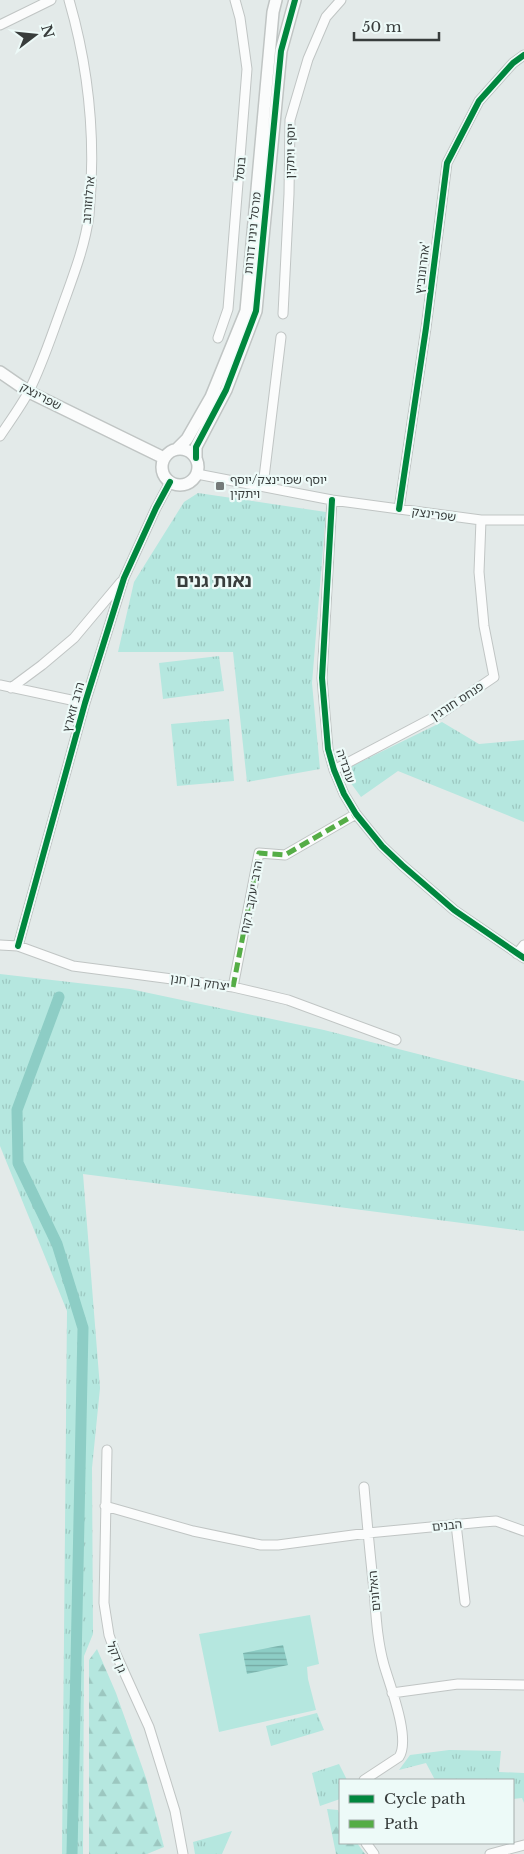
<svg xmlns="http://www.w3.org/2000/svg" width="524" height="1854" font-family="'Libre Baskerville','Noto Sans Hebrew',serif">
<defs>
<pattern id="grass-tufts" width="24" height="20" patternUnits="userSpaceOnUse" patternTransform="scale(1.25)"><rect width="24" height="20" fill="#b5e7df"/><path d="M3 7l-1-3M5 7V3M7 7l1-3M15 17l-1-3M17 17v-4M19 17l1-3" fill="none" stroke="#9cc7c0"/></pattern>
<pattern id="forest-firs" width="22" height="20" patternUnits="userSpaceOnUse" patternTransform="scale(1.25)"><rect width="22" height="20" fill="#b5e7df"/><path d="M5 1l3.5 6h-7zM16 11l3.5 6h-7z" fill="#9cc7c0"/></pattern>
<pattern id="water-rules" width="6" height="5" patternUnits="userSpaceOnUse" patternTransform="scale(1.25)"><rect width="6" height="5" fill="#8dcdc5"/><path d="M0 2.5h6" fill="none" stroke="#74a8a1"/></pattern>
</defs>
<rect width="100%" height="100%" fill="#e3eae9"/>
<!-- grass -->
<path fill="url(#grass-tufts)" d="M198 493 326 512 312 683 320 769 247 782 233 652H118L134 582 184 502Z
M219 656 224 691 163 699 159 663Z
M229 719 234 781 177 786 171 724Z
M442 722 479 744 524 740V822L398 771 361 797 342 771Z
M0 974 130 989 324 1030 524 1081V1231L83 1174 100 1388 92 1468 93 1634 84 1656 83 1854H62L67 1311 0 1146Z
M317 1713 324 1730 271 1746 266 1726Z
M449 1750 501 1751 499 1772 524 1773V1803L522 1798 513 1799V1780H435L426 1763 399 1770 410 1755Z
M339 1764 347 1780H340V1799L320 1806 312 1773Z
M232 1831 222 1854H195L193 1842Z"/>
<!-- forest -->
<path fill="url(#forest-firs)" d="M97 1649 116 1693 146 1778 164 1847 147 1854H89V1660Z
M327 1809 338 1810 340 1816V1843H357L365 1854H336Z"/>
<!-- pitch -->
<path fill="#b5e7df" d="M310 1615 319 1664 307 1667 308 1679 316 1710 219 1732 199 1634Z"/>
<!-- water -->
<path fill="url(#water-rules)" d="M283 1645 288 1665 247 1674 243 1653Z"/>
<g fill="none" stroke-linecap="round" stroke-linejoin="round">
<!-- canal -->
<path stroke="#8dcdc5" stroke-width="11" d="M59 997 17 1110 18 1163 57 1244 83 1328 72 1854"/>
<!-- minor casing -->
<g stroke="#c0c5c4" stroke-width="11">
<path id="minor" d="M0 25 51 0
M283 314 289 194 290 120 308 59 326 17 341 0
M218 338 228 309 247 69 240 18 235 0
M0 436C10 421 21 406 29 391 42 365 51 337 61 310 72 279 85 247 89 215 96 143 89 69 69 0
M197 474 332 500 481 520H524
M263 486 281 337
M332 500 322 678 328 749 334 770 344 794 356 814 382 846 402 865 454 910 524 958
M399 509 426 328 447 163 479 101 513 63 524 55
M0 685 85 703
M11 688 42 665 74 638 121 582
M334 770 440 714 494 677 484 626 479 572 481 520
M0 945 18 946 73 966 233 987 288 1000 396 1040
M18 946 85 703 124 578 156 508 170 482
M517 954 524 945
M233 987 259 853 285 855 356 814
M107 1450 104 1603 109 1635 115 1652 149 1727 175 1811 183 1854
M364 1487C367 1521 370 1556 374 1590 376 1615 377 1640 384 1665 390 1686 411 1739 399 1757L364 1780
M105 1506 193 1531 261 1545H278L368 1533 483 1522 496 1521 524 1531
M456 1524 465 1602
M392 1693 458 1684 524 1685
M366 1843 374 1854
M490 1854 524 1845"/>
</g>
<!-- tertiary casing -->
<g stroke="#c0c5c4" stroke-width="14">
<path id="tertiary" d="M0 372 29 392 164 458
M178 448 187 439 211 397 246 311 273 12 276 0
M162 467a18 18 0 1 1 36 0a18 18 0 1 1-36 0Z
M196 458V447L226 390 256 311 281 51 295 0"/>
</g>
<!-- minor -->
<use href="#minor" stroke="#fbfcfc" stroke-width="9"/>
<!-- tertiary -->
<use href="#tertiary" stroke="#fbfcfc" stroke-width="11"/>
<!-- quiet -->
<path stroke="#55ad46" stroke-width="5" stroke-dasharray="10 5" stroke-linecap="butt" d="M233 987 259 853 285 855 356 814"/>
<!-- cycleway casing -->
<g stroke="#edfaf8" stroke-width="9">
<path id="cycleway" d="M196 458V447L226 390 256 311 281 51 295 0
M332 500 322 678 328 749 334 770 344 794 356 814 382 846 402 865 454 910 524 958
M399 509 426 328 447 163 479 101 513 63 524 55
M18 946 85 703 124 578 156 508 170 482"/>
</g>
<!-- cycleway -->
<use href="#cycleway" stroke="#00873e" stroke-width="6"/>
</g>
<!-- markers -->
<rect fill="#747a79" stroke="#edfaf8" stroke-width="2" x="215" y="481" width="10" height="10" rx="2.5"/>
<g text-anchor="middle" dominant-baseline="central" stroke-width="4.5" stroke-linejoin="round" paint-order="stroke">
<!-- street labels -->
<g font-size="12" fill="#383d3c" stroke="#edfaf8">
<text transform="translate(290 151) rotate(-89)">יוסף ויתקין</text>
<text transform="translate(240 169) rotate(-85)">בוסל</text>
<text transform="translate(88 200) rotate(-85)">ארלוזורוב</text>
<text transform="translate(252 233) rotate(-84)">מרסל ניניו דורות</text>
<text transform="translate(422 268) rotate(-83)">אהרונוביץ'</text>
<text transform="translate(41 396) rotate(28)">שפרינצק</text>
<text transform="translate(434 514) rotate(8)">שפרינצק</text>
<text transform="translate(457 701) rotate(-33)">פנחס חורגין</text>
<text transform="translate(73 707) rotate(-74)">הרב זוארץ</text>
<text transform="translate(346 766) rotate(71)">עובדיה</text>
<text transform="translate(251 897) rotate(-79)">הרב יעקב רקח</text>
<text transform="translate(200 982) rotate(8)">יצחק בן חנן</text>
<text transform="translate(447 1525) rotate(-6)">הבנים</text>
<text transform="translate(374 1591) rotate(-95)">האלונים</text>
<text transform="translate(117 1657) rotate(68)">גן דקל</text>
</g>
<!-- poi labels -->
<g font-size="12" fill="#383d3c" stroke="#edfaf8" text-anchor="start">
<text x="230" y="479">יוסף שפרינצק/יוסף<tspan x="230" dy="14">ויתקין</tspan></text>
</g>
<!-- district labels -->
<g font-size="18" font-weight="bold" fill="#383d3c" stroke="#edfaf8">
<text x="214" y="581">נאות גנים</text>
</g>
</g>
<!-- legend -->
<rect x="339" y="1779" width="175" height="65" fill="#edfaf8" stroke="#a5aead"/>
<rect x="349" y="1795" width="25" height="8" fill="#00873e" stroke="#a5aead"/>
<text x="384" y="1804" font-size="15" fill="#383d3c">Cycle path</text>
<rect x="349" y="1820" width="25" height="8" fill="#55ad46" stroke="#a5aead"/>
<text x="384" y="1829" font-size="15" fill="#383d3c">Path</text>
<!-- north arrow -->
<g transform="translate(35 35) rotate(74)" stroke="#edfaf8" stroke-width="4" paint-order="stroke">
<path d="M0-4L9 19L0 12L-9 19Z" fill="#383d3c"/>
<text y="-8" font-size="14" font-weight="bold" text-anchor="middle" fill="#383d3c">N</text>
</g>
<!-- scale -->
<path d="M354 32v8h85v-8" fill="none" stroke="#383d3c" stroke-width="2.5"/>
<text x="362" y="32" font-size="15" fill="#383d3c" stroke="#edfaf8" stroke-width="4" paint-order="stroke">50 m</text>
</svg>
